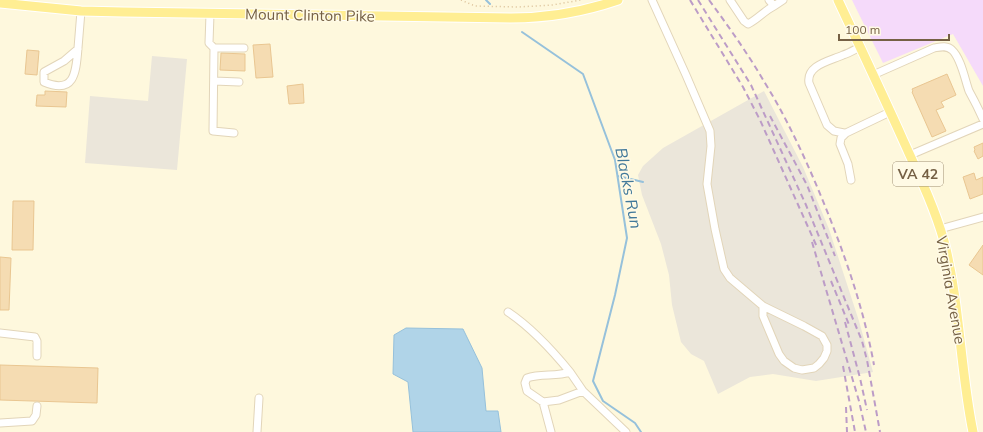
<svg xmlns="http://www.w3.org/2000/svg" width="983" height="432" font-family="Mulish,sans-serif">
<rect width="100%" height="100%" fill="#fef8dd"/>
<!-- industrial -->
<path fill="#ebe6da" d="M152 56 187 59 177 170 85 163 90 96 148 101Z
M764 91 803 167 829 229 859 321 873 372 816 381 773 374 750 377 718 394 704 361 691 354 681 342 672 305 669 275 661 244 642 195 638 175 643 166 663 148Z"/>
<!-- education -->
<path fill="#f5dafa" d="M852 0H983V86L953 34 883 63Z"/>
<!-- water -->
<path fill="#b0d4e8" stroke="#96c1db" d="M406 328 463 329 482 368 486 411H498L501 432H413L408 382 393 374 394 335Z"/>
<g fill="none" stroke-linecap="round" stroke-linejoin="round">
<!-- stream -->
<path stroke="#96c1db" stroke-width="2" d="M486 0 490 4
M522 32 583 74 615 160 627 238 615 295 593 381 603 401 635 423 641 432
M618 176 643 182"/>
</g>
<!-- building -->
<path fill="#f5dcb2" stroke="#e9c691" d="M270 44 273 77 256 78 253 45Z
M27 50 39 51 37 75 25 74Z
M221 53 245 54V71L220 70Z
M947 74 956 95 941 102 944 107 936 110 946 131 932 137 912 92 913 91 912 89Z
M303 84 304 103 289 104 287 86Z
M45 91 67 92 66 107 36 106 37 95H45Z
M983 143V156L978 159 974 151 975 150 974 147Z
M974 173 976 180 983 177V194L970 199 963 177Z
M13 201H34L33 250H12Z
M983 245V275L969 265Z
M0 257 11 258 9 310H0Z
M0 365 98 368 97 403 0 400Z"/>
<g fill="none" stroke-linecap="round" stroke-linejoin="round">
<!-- minor casing -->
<g stroke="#e2d5b9" stroke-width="9">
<path id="minor" d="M652 0 686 75 710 131 711 146 707 184 715 229 724 269 730 278 763 306 804 326 822 336 827 345V351L824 358 819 364 814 368 802 370 794 368 784 361 779 354 763 316V306
M730 0 744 21 748 24C758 19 764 11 774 6
M769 0 774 6 783 0
M210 14 209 43 214 48H244
M214 48 213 131 234 133
M78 49 64 61 44 72V82C75 95 76 72 78 48 79 36 80 23 81 11
M873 75 934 48C940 47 947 45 952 50 961 58 965 80 969 91 974 100 979 110 983 119
M214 81 239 82
M844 133 834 131 827 125 809 83C806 65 830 61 843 55 849 53 854 50 860 47
M910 155 983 124
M851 180 848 164 840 144 841 138 846 133 890 112
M940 229 983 217
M508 312C532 328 552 350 570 372
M0 333 35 337 37 341V356
M543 402 527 391 525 383 527 378C541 373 556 377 570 372L583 391 626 432
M0 423 32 421 36 415 37 406
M257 432 259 398
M551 432 543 402 559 400 583 391"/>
</g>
<!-- major casing -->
<g stroke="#fff" stroke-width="11">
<path id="major" d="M838 0C860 47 882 93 903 140 918 173 934 206 944 241 960 303 960 369 973 432
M0 3 81 11 123 12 511 18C547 18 583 12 618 0"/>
</g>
<!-- path -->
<path stroke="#dabf96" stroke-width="1.5" stroke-dasharray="1 3" stroke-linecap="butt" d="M461 0 475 6 518 7 552 5 581 0"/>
<!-- minor -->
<use href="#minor" stroke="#fff" stroke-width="7"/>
<!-- major -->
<use href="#major" stroke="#ffee93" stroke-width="9"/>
<!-- rail -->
<path stroke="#bc9cc7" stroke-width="2" stroke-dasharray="6 4" stroke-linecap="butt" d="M690 0 743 87 760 120 817 247
M698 0 751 85 806 205 862 341 867 360 880 432
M709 0C729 27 748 54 765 83 789 122 808 164 825 206 846 258 864 310 874 365
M770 116 807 185 835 256
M812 242 859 401 866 432
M831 281 850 327
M845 322 860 378 867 410
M843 366 855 432
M846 407 847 432"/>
</g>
<g text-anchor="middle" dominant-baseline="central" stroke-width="3" stroke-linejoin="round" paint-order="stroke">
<!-- shield labels -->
<rect fill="#fffae5" stroke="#9e8e74" stroke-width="1" x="893" y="162" width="50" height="24" rx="3"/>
<g font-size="14" font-weight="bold" fill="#756044">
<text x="918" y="174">VA 42</text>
</g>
<!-- street labels -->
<g font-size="15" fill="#756044" stroke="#fffae5">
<text transform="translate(310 15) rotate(1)">Mount Clinton Pike</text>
<text transform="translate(951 290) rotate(80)">Virginia Avenue</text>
</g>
<!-- water labels -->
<g font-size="16" font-style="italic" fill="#417899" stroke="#fffae5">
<text transform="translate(629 188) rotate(79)">Blacks Run</text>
</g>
</g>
<!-- scale -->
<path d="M839 34v6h110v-6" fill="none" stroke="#756044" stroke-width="2"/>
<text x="845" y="34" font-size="12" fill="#756044" stroke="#fffae5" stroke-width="3" paint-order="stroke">100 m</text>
</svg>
